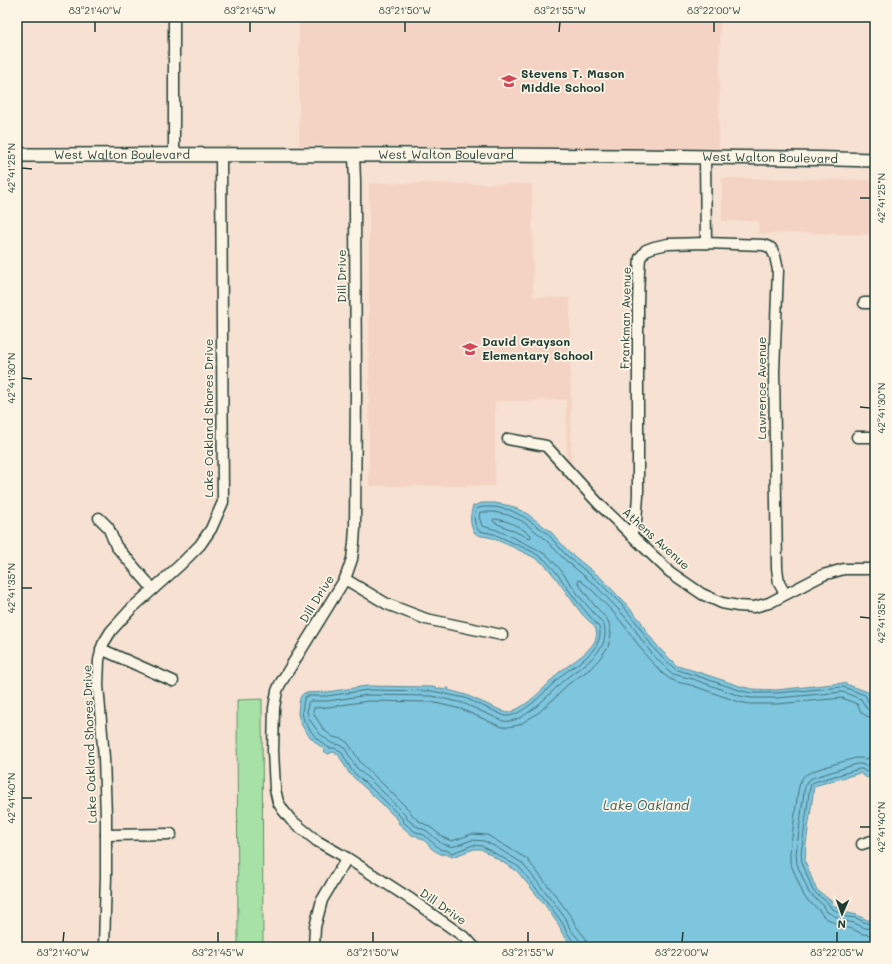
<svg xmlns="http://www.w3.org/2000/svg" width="892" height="964" font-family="Mali,sans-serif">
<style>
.built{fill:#f4d3c4}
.green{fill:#a7e1a6;stroke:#638f6d}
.water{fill:#7ec5de;stroke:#588f9a}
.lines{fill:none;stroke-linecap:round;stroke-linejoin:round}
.shore{stroke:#457378;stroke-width:1}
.minor-casing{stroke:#1f3d34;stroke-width:13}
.major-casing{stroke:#1f3d34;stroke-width:16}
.minor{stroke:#fcf5e5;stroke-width:10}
.major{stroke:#fcf5e5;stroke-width:13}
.ticks{fill:none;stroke:#1f3d34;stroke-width:1.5}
.labels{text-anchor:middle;stroke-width:3.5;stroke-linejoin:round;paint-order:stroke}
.poi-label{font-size:12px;font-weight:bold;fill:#1f3d34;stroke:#fcf5e5;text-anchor:start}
.street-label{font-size:12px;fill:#1f3d34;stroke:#fcf5e5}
.water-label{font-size:13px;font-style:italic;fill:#375f5e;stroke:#fcf5e5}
.neatline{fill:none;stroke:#1f3d34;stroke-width:1.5}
.ticks-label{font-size:10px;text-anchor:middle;fill:#1f3d34}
</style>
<rect width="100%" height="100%" fill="#f7e1d2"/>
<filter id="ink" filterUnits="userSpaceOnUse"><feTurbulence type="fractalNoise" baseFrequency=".025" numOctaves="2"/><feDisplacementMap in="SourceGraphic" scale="8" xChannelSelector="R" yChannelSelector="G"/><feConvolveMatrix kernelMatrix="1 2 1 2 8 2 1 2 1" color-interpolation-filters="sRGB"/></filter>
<g filter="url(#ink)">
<!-- built -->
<g class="built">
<polygon points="299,17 720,17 719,150 299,145"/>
<polygon points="722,178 875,180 875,235 808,233 758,234 759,221 722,221"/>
<polygon points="369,183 532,184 533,297 570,298 571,467 567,464 566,400 495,401 495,486 369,486"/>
</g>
<!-- green -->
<polygon class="green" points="262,699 263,947 238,947 237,700"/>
<!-- water -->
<path class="water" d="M482 503H495L511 506 526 513 550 531 569 552 601 578 625 603 640 620 648 634 659 648 677 666 695 671 743 687 752 689 776 690 843 683 868 692 875 706V771L867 778 860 773 814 786 813 794 806 844 805 861 816 889 831 901 833 905 844 911 848 913 857 915 867 920H875V947H573L562 933 560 927 545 905 517 871 481 849H474L452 857 444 853 443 855C439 853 434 851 431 848 430 846 428 844 427 843 423 839 419 838 415 835L413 836 398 823 399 821 379 801 349 773 338 754 333 752 328 754 324 751 325 750C313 741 300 729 298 713 298 710 299 706 299 703 300 698 300 696 304 693L327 692 367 686 432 687 445 690 446 688H449L448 690 466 695 507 713C523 709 537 695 549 683 552 680 554 677 557 674 567 665 602 647 596 630 594 624 586 619 582 614 570 599 560 582 547 567 538 558 526 554 515 548 507 545 500 541 492 538 487 536 479 537 475 533 469 526 470 514 473 506Z"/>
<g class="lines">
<!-- shore -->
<g class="shore">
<path d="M495 519C510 521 518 526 531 535V537L529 538 494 522 493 520Z"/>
<path d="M875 757 866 759 861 758H856C846 761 809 770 803 777 800 781 799 786 798 791L790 852V862L792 867 804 896 807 900 819 910 823 916 836 924 843 927 852 929 863 934 875 935"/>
<path d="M875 763 871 764 866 766 861 764H857L812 778C806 781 805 786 804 792L796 854 797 864 809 893 824 906 827 912 845 921 854 923 865 928 875 929"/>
<polyline points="875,768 872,769 866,772 862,769 859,769 814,782 811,784 809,793 801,854 802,862 813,891 828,903 831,908 847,917 856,918 866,923 875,924"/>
<path d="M576 947 575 944 566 931 563 924 548 903 519 867 482 846 473 845 452 853 446 850H441L424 835 414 831 403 822 402 818 382 798 352 771 341 751 334 748H329L316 738 304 721 302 712 304 699 306 696H327L368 690 432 691 446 694 465 698 505 716C522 718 547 689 559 678 570 667 583 663 593 650 598 644 602 635 599 627L576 600 556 572 545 560 533 552 494 534 479 531C474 524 473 516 476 509L482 507H495L510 510 524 517 547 533 566 555 598 581 622 605 636 622 645 636 656 651 675 669 694 675 742 691 751 693H776L843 687 865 695 870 705 875 707"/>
<path d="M581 947 580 941 570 929 567 921 552 900 522 863 496 847 484 841 472 840 452 847 447 845 442 844 427 831 416 826 408 820 405 815 385 794 356 767 344 747 340 745 331 743 320 734 309 719 307 712 308 703 310 701H328L368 695 432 696 463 703 503 721C523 725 550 693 563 681 577 668 591 664 602 646 605 640 606 632 604 625L580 597 560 569 548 556 535 548 497 530 482 526 479 517 480 512H494L508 515 522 521 543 537 563 558 595 585 618 609 632 625 641 639 652 654 667 669 673 674 693 679 740 696 751 698H777L843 692 861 699 867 709 871 711 875 712"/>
<polyline points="587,947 586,939 576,926 572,918 556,896 527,859 499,842 487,835 472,834 452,841 444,838 430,827 419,821 413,816 410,811 389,790 361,763 348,743 342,739 333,737 324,730 315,716 313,711 314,708 328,707 368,701 431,702 461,709 502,727 508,727 519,725 538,713 559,694 567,685 590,669 601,657 608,647 611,634 609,623 607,619 594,605 578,583 578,581 580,580 591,589 614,613 627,629 636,642 648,658 663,674 670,679 677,682 691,685 739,702 750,704 777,704 842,698 857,704 861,712 866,716 870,717 875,718"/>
</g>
<defs>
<g id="minor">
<polyline points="174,17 174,155"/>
<polyline points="354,155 355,181 355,207 356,392 355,528 354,543 352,559 345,579 280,684 277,691 274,708 273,751 275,789 278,802 283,810 291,820 317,841 347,858 412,900 467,939 474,947"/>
<polyline points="705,157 706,243"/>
<polyline points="864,303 875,303"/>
<polyline points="857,437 875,437"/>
<polyline points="508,439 546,446 599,504 670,572 702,594 722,603 738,606 754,607 769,603 823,575 844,569 875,569"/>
<polyline points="99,518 108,527 116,546 153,589"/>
<polyline points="631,535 636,521 638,496 638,304 639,271 640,258 646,250 654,247 668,244 706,243 764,245 771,248 775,256 778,270 774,371 777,568 779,583 785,594"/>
<polyline points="345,579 387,604 426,619 502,635"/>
<polyline points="101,649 173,681"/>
<polyline points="106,835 171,834"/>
<polyline points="862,844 875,840"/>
<polyline points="104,947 106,876 106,816 104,758 98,685 99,660 103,644 111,631 131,609 180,565 200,545 211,529 223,502 221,155"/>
<polyline points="314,947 315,927 322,900 347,858"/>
</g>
<g id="major">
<path id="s1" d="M17 155C303 155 589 153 875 160"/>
</g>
</defs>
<!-- minor casing -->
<use href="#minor" class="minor-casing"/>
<!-- major casing -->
<use href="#major" class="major-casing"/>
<!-- minor -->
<use href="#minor" class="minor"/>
<!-- major -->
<use href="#major" class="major"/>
</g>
</g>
<!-- ticks -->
<path class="ticks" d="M95 32V22M250 32V22M405 32V22M559 32 560 22M714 32V22M22 168 32 169M860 198H870M22 378 32 379M860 407 870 408M22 588H32M860 617 870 618M22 798H32M860 827H870M63 942 64 932M218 942V932M373 942V932M528 942V932M682 942 683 932M837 942V932"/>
<!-- icons -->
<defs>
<symbol id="school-bare" viewBox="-9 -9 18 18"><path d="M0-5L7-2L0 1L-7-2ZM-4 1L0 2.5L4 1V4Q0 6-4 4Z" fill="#d1495b" stroke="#fcf5e5" stroke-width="2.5" paint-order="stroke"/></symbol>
</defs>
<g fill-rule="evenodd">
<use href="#school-bare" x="498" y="70" width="22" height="22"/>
<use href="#school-bare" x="459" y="338" width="22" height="22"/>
</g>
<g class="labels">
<!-- poi labels -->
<g class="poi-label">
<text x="521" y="78">Stevens T. Mason<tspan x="521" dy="14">Middle School</tspan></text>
<text x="482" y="346">David Grayson<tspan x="482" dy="14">Elementary School</tspan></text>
</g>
<!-- street labels -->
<g class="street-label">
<text dy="4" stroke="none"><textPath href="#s1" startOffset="105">West Walton Boulevard</textPath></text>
<text dy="4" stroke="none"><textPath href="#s1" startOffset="429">West Walton Boulevard</textPath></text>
<text dy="4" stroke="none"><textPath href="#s1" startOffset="753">West Walton Boulevard</textPath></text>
<text transform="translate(342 276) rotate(-90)" y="4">Dill Drive</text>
<text transform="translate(626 318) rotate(-89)" y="4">Frankman Avenue</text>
<text transform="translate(762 388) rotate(-90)" y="4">Lawrence Avenue</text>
<text transform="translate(209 418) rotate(-90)" y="4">Lake Oakland Shores Drive</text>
<text transform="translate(656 539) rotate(42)" y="4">Athens Avenue</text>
<text transform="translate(317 599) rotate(-58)" y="4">Dill Drive</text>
<text transform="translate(90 744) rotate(-92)" y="4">Lake Oakland Shores Drive</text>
<text transform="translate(443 907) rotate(35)" y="4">Dill Drive</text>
</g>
<!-- water labels -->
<g class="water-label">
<text x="646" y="810">Lake Oakland</text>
</g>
</g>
<!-- margin -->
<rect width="892" height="964" fill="none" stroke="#fcf5e5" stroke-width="44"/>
<!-- north arrow -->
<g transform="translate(842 914) rotate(182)" stroke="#fcf5e5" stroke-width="3" paint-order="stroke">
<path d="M0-3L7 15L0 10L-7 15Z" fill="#1f3d34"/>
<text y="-6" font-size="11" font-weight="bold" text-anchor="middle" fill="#1f3d34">N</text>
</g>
<rect x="22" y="22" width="848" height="920" class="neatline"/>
<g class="ticks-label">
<text x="95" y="14">83°21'40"W</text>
<text x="250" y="14">83°21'45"W</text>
<text x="405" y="14">83°21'50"W</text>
<text x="560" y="14">83°21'55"W</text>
<text x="714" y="14">83°22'00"W</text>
<text transform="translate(11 168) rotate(-90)" y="4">42°41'25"N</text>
<text transform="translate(881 198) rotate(-90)" y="4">42°41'25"N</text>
<text transform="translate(11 378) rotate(-90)" y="4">42°41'30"N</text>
<text transform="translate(881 408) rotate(-90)" y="4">42°41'30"N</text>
<text transform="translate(11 588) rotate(-90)" y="4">42°41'35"N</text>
<text transform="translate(881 618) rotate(-90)" y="4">42°41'35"N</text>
<text transform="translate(11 798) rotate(-90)" y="4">42°41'40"N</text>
<text transform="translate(881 827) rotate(-90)" y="4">42°41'40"N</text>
<text x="63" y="956">83°21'40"W</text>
<text x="218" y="956">83°21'45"W</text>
<text x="373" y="956">83°21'50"W</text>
<text x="528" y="956">83°21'55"W</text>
<text x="682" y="956">83°22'00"W</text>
<text x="837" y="956">83°22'05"W</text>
</g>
</svg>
